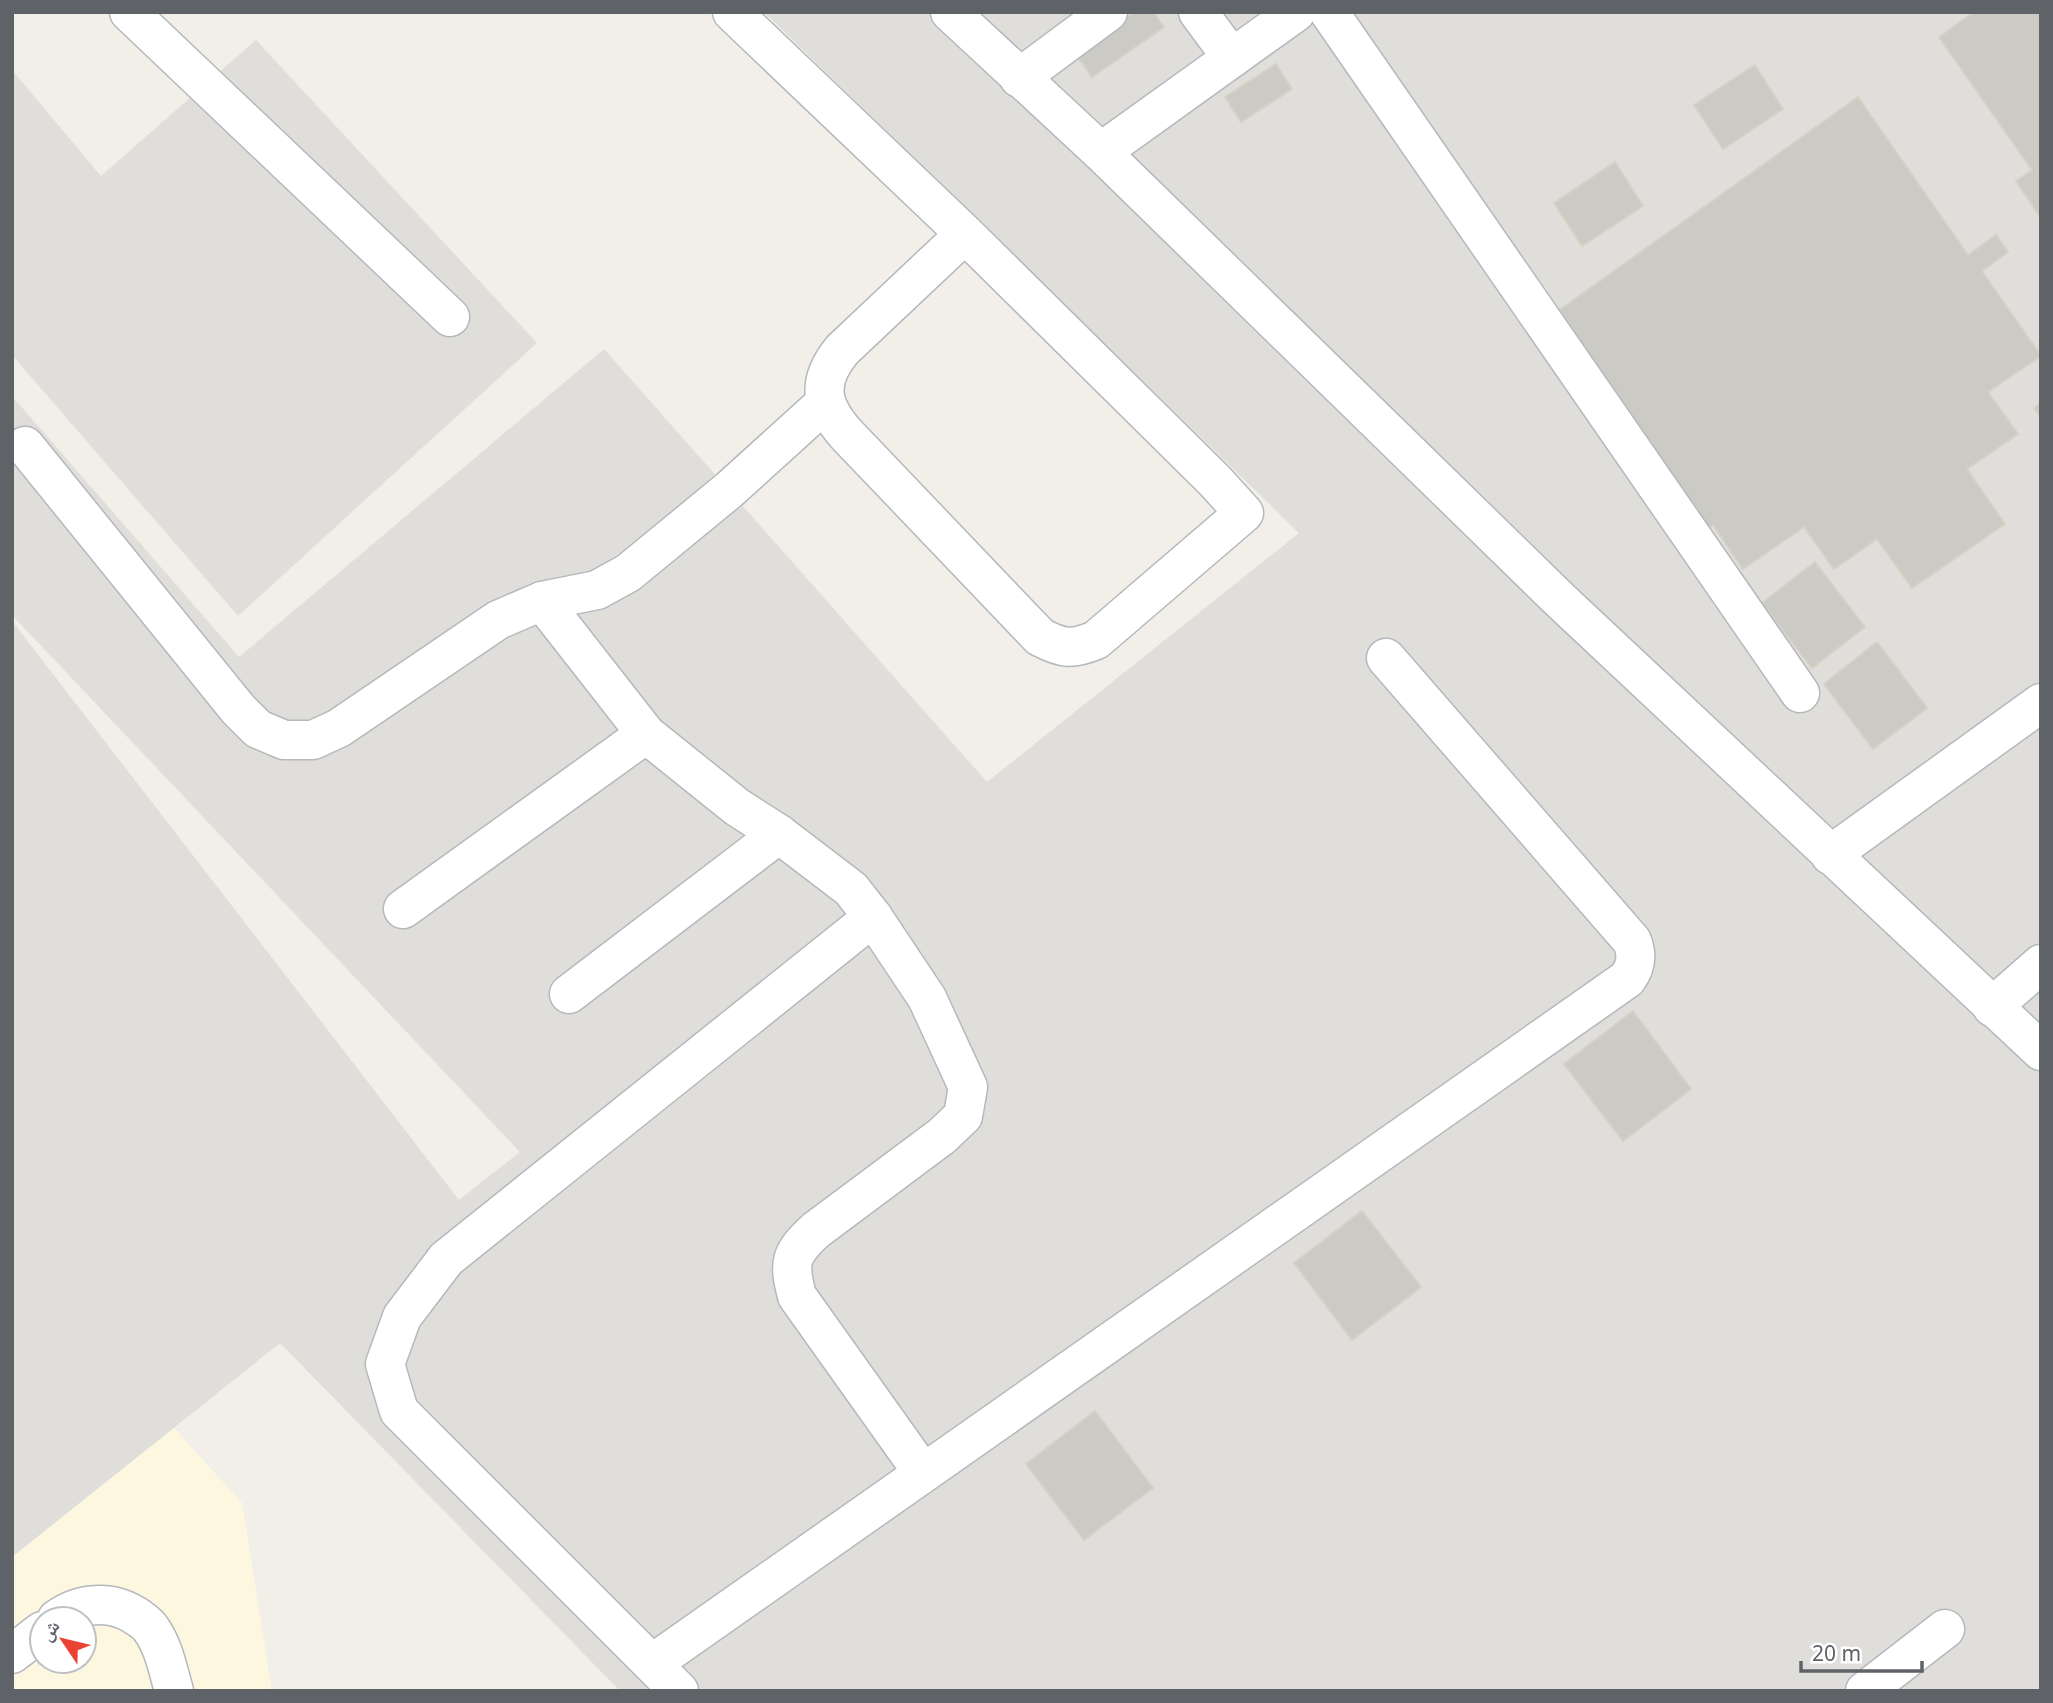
<svg xmlns="http://www.w3.org/2000/svg" width="2053" height="1703" font-family="'Noto Sans','Noto Naskh Arabic',sans-serif">
<style>
.commercial{fill:#fef7e0;fill-rule:evenodd}
.industrial{fill:#e0deda}
.building{fill:#cccac5;stroke:#d6d1c6;stroke-width:2}
.lines{fill:none;stroke-linecap:round;stroke-linejoin:round}
.minor-casing{stroke:#b5b8bc;stroke-width:41}
.minor{stroke:#fff;stroke-width:38}
</style>
<rect width="100%" height="100%" fill="#f1efe8"/>
<!-- commercial -->
<path class="commercial" d="M174 1428 242 1503 272 1691H12V1557ZM42 1619H84V1661H42Z"/>
<!-- industrial -->
<g class="industrial">
<polygon points="764,12 2041,12 2041,1691 620,1691 280,1343 12,1557 12,621 459,1200 520,1152 12,615 12,396 239,657 604,349 987,782 1299,533"/>
<polygon points="256,40 537,343 238,616 12,355 12,70 101,176"/>
</g>
<!-- building -->
<g class="building">
<polygon points="1135,12 1153,12 1164,27 1092,77 1076,54"/>
<polygon points="1974,12 2041,12 2041,218 2016,181 2032,170 1939,37"/>
<polygon points="1276,64 1292,89 1241,122 1225,97"/>
<polygon points="1755,65 1783,109 1723,149 1694,105"/>
<polygon points="1858,97 1968,255 1996,235 2008,252 1982,271 2041,356 1988,392 2018,434 1967,469 2005,524 1912,588 1877,539 1834,569 1804,527 1743,569 1713,525 1700,535 1688,517 1698,511 1694,504 1683,511 1643,451 1651,442 1554,314"/>
<polygon points="1615,162 1643,206 1582,246 1554,203"/>
<polygon points="2041,403 2041,417 2034,408"/>
<polygon points="1815,562 1865,627 1812,668 1762,603"/>
<polygon points="1877,642 1927,708 1873,749 1824,684"/>
<polygon points="1633,1011 1691,1089 1623,1141 1564,1064"/>
<polygon points="1362,1211 1421,1287 1352,1340 1294,1263"/>
<polygon points="1095,1411 1153,1488 1084,1540 1026,1464"/>
</g>
<g class="lines">
<defs>
<g id="minor">
<polyline points="129,12 450,317"/>
<path d="M732 12 965 234 1215 481 1244 513 1096 640C1072 650 1063 649 1040 637L847 435C820 405 816 382 842 350L965 234"/>
<polyline points="950,12 1101,152 1559,599 2041,1051"/>
<polyline points="1198,12 1232,58"/>
<polyline points="1329,12 1800,693"/>
<polyline points="1019,78 1108,12"/>
<polyline points="1101,152 1296,12"/>
<polyline points="25,446 238,709 258,729 284,740 313,740 339,728 498,620 542,601 597,590 628,573 729,490 825,403"/>
<path d="M542 601 646 734 737 807 779 834 851 889 873 917 927 998 968 1087 963 1116 942 1136 816 1230C790 1254 788 1262 797 1296L923 1473"/>
<polyline points="1830,855 2041,703"/>
<polyline points="403,909 646,734"/>
<polyline points="569,994 779,834"/>
<polyline points="1992,1007 2041,964"/>
<path d="M57 1619C82 1601 114 1600 139 1618 143 1621 148 1624 151 1629 164 1647 168 1670 174 1691"/>
<polyline points="12,1654 42,1631"/>
<path d="M653 1663 1627 979C1636 967 1638 956 1632 941L1386 658"/>
<polyline points="679,1691 399,1411 385,1364 402,1317 446,1259 873,917"/>
<polyline points="1865,1691 1945,1629"/>
</g>
</defs>
<!-- minor casing -->
<use href="#minor" class="minor-casing"/>
<!-- minor -->
<use href="#minor" class="minor"/>
</g>
<!-- border -->
<rect width="2053" height="1703" fill="none" stroke="#5f6368" stroke-width="28"/>
<!-- north arrow -->
<g transform="translate(63 1640) rotate(305)"><circle r="33" fill="#ffffff" stroke="#bfc1c3" stroke-width="2"/>
<path d="M0-5L12 26L0 18L-12 26Z" fill="#ea4335"/>
<text y="-10" font-size="19" font-weight="bold" text-anchor="middle" fill="#5f6368">ش</text>
</g>
<!-- scale -->
<path d="M1801 1661v10h121v-10" fill="none" stroke="#5f6368" stroke-width="3.5"/>
<text x="1812" y="1661" font-size="21" fill="#5f6368" stroke="#ffffff" stroke-width="5" paint-order="stroke">20 m</text>
</svg>
